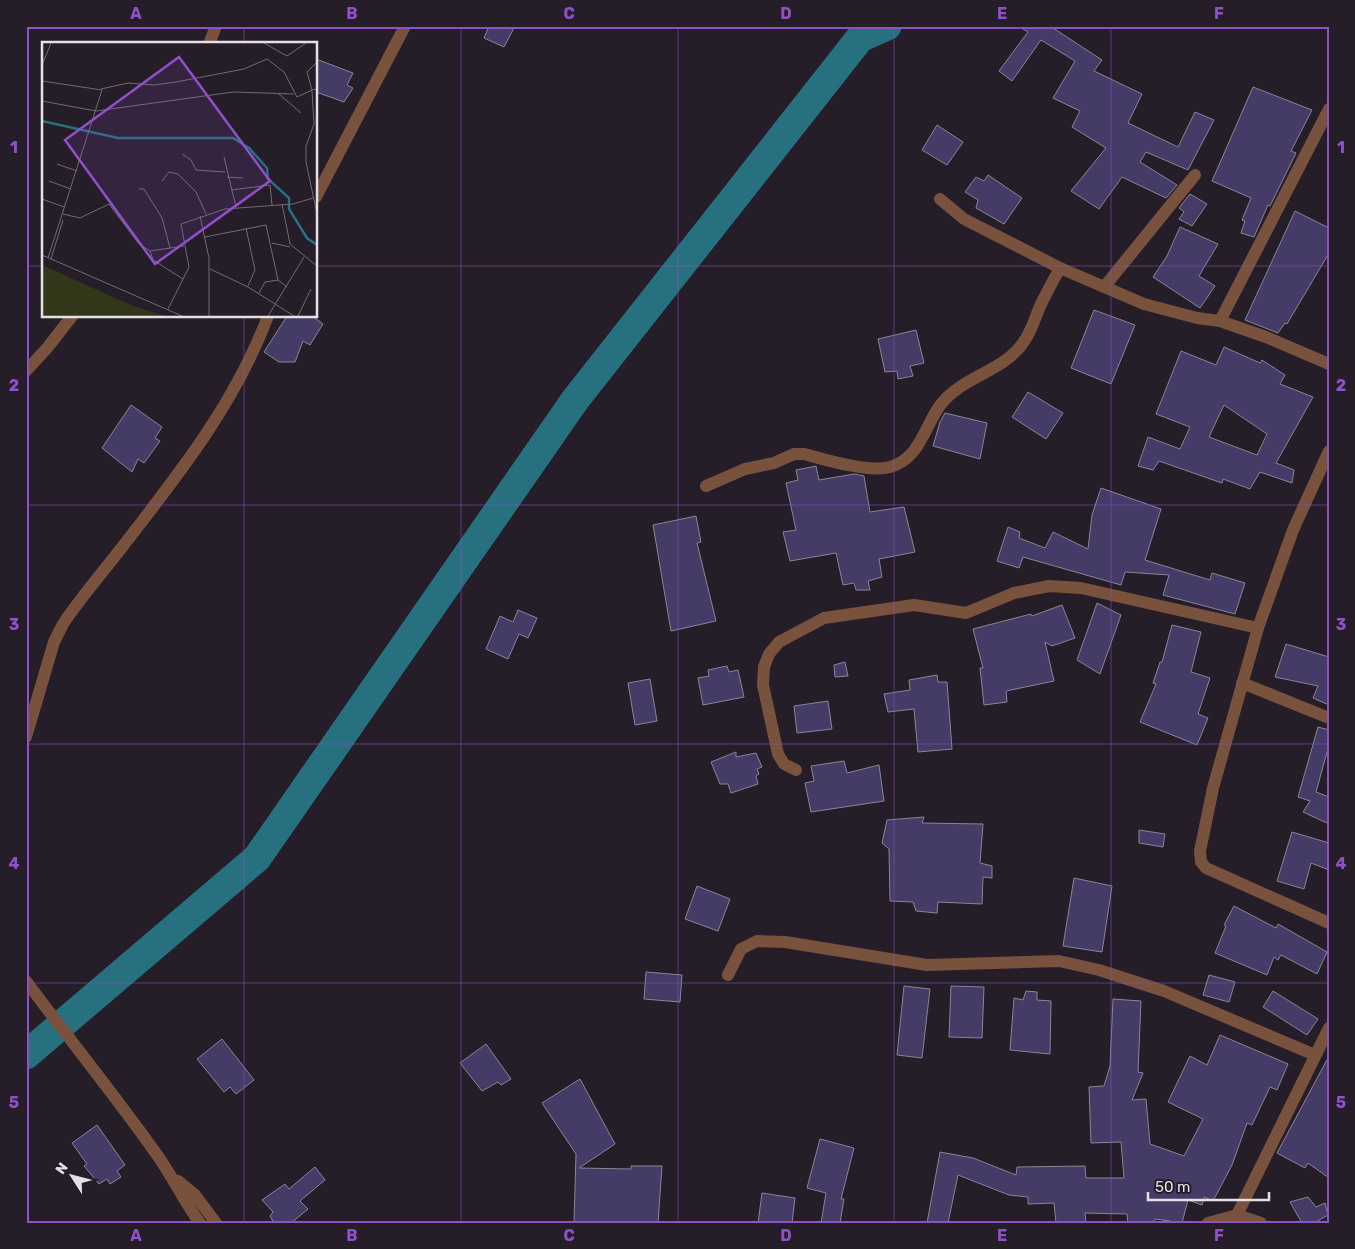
<svg xmlns="http://www.w3.org/2000/svg" width="1355" height="1249" font-family="Rubik,sans-serif">
<style>
.lines{fill:none;stroke-linecap:round;stroke-linejoin:round}
.river{stroke:#27707f;stroke-width:29}
.building{fill:#443b67;stroke:#898696;fill-rule:evenodd}
.minor{stroke:#78523d;stroke-width:12}
.grid{fill:none;stroke:#9050c7;stroke-width:1;stroke-opacity:0.55}
.inset-river{fill:none;stroke:#27707f;stroke-width:2.5}
.inset-road{fill:none;stroke:#726b75;stroke-width:1}
.view{fill:#9050c7;fill-opacity:0.15;stroke:#9050c7;stroke-width:2.5}
.inset-edge{fill:none;stroke:#e5e0e8;stroke-width:2.5}
.neatline{fill:none;stroke:#9050c7;stroke-width:2}
.grid-label{font-size:16px;text-anchor:middle;font-weight:bold;fill:#9050c7}
</style>
<rect width="100%" height="100%" fill="#251d28"/>
<g class="lines">
<!-- river -->
<polyline class="river" points="26,1055 257,858 575,400 860,38 887,26"/>
</g>
<!-- building -->
<g class="building">
<polygon points="489,26 515,26 504,47 484,38"/>
<polygon points="1018,26 1050,26 1102,60 1094,71 1142,94 1128,123 1178,147 1195,112 1214,120 1188,170 1146,152 1140,162 1177,185 1166,198 1122,177 1099,209 1071,191 1106,148 1072,127 1080,111 1053,98 1075,61 1041,40 1012,81 999,71 1028,32"/>
<polygon points="316,59 353,73 347,85 353,88 344,102 316,92"/>
<polygon points="1253,87 1312,110 1291,151 1296,153 1270,206 1268,205 1254,237 1241,233 1245,221 1242,220 1251,198 1212,181"/>
<polygon points="937,125 963,142 947,165 922,150"/>
<polygon points="988,175 1022,198 1004,224 976,208 978,200 965,192 976,177 984,181"/>
<polygon points="1190,194 1207,204 1192,226 1179,219 1184,212 1179,208"/>
<polygon points="1295,211 1329,228 1329,253 1287,324 1285,323 1278,333 1245,320"/>
<polygon points="1180,227 1218,244 1199,276 1215,286 1200,308 1153,277 1167,256"/>
<polygon points="1094,310 1135,325 1111,384 1071,368"/>
<polygon points="287,316 312,316 323,324 310,345 303,341 295,362 279,362 264,352"/>
<polygon points="916,330 924,363 910,366 913,376 898,379 897,371 885,372 878,339"/>
<path d="M1224 347 1260 363 1262 360 1285 375 1280 384 1313 397 1276 463 1294 470 1292 483 1260 472 1250 489 1223 479 1222 483 1159 461 1153 470 1138 466 1148 437 1180 449 1190 427 1156 414 1181 351 1216 365ZM1224 405 1267 434 1257 455 1209 437Z"/>
<polygon points="1028,392 1063,413 1046,439 1012,417"/>
<polygon points="131,405 162,427 155,438 160,441 144,463 138,459 132,472 102,448"/>
<polygon points="945,413 987,423 980,459 933,446 940,422"/>
<polygon points="816,466 819,480 854,474 864,476 870,512 904,507 915,552 879,559 882,577 868,581 870,590 856,590 854,583 843,585 836,553 790,561 783,532 796,530 786,483 798,480 796,470"/>
<polygon points="1101,488 1161,509 1145,560 1210,580 1212,573 1245,583 1235,614 1163,595 1169,575 1125,572 1121,585 1023,557 1019,568 997,561 1008,527 1020,532 1019,538 1045,548 1053,532 1088,549 1092,515"/>
<polygon points="696,516 701,542 697,543 716,621 671,631 653,525"/>
<polygon points="1097,603 1121,615 1100,674 1077,660"/>
<polygon points="1062,605 1075,638 1052,646 1045,642 1054,681 1006,691 1007,702 984,705 980,668 983,668 973,629 1031,614 1032,616"/>
<polygon points="518,610 537,618 528,638 519,634 508,659 486,649 500,616 513,622"/>
<polygon points="1172,625 1201,632 1191,672 1210,678 1198,714 1208,718 1197,745 1140,722 1156,684 1153,683 1160,662 1162,662"/>
<polygon points="1286,644 1329,657 1329,705 1313,698 1318,686 1275,677"/>
<polygon points="845,662 848,676 835,677 834,665"/>
<polygon points="727,666 729,672 738,670 744,697 703,705 698,678 709,676 708,670"/>
<polygon points="937,675 938,682 947,682 952,749 918,752 914,709 888,712 884,694 910,690 909,680"/>
<polygon points="650,679 657,721 635,725 628,683"/>
<polygon points="828,701 832,729 797,733 794,706"/>
<polygon points="1318,727 1329,730 1329,745 1316,792 1329,797 1329,824 1303,812 1310,801 1298,797"/>
<polygon points="736,752 736,757 756,753 762,767 757,769 759,774 756,776 758,784 731,793 728,784 720,784 711,762"/>
<polygon points="844,761 847,773 879,765 884,801 811,812 805,783 814,781 811,766"/>
<polygon points="924,817 922,823 983,824 980,863 992,866 992,878 983,877 982,904 938,902 937,913 916,911 913,902 890,901 889,849 882,843 887,820"/>
<polygon points="1139,830 1165,834 1163,847 1139,843"/>
<polygon points="1292,832 1329,843 1329,870 1311,863 1304,889 1277,881"/>
<polygon points="1074,878 1112,886 1102,952 1063,946"/>
<polygon points="697,886 730,899 718,931 685,919"/>
<polygon points="1234,906 1276,928 1278,924 1327,952 1317,974 1281,955 1278,960 1274,957 1267,975 1215,953 1226,926 1224,925"/>
<polygon points="646,972 682,975 680,1002 644,999"/>
<polygon points="1209,975 1235,982 1229,1002 1203,995"/>
<polygon points="904,986 930,989 922,1058 897,1055"/>
<polygon points="951,986 984,987 982,1038 949,1037"/>
<polygon points="1026,991 1037,992 1037,1000 1051,1001 1050,1054 1010,1050 1014,998 1023,1000"/>
<polygon points="1273,991 1318,1019 1307,1035 1263,1007"/>
<polygon points="1113,999 1141,1001 1138,1072 1143,1073 1132,1100 1146,1099 1150,1144 1184,1156 1203,1119 1168,1102 1190,1056 1207,1065 1220,1035 1288,1064 1277,1090 1270,1087 1252,1125 1247,1123 1232,1165 1213,1201 1204,1197 1202,1205 1188,1200 1182,1223 1156,1219 1151,1223 1128,1223 1127,1214 1085,1213 1086,1223 1056,1223 1054,1203 1028,1204 1028,1197 1009,1195 958,1175 948,1223 927,1223 940,1152 973,1158 1016,1175 1017,1167 1085,1166 1086,1178 1124,1178 1121,1142 1091,1143 1089,1087 1104,1086 1110,1066"/>
<polygon points="222,1039 254,1080 236,1094 230,1087 224,1092 197,1059"/>
<polygon points="486,1044 511,1079 501,1085 498,1082 482,1091 460,1063"/>
<polygon points="1329,1056 1329,1178 1308,1163 1305,1168 1277,1153"/>
<polygon points="580,1079 615,1144 579,1168 631,1169 631,1166 662,1166 658,1223 574,1223 576,1154 542,1103"/>
<polygon points="97,1125 125,1165 117,1171 121,1177 110,1184 107,1179 99,1184 84,1166 87,1164 72,1143"/>
<polygon points="820,1139 854,1148 841,1199 844,1199 840,1223 821,1223 826,1193 807,1188"/>
<polygon points="315,1167 325,1180 300,1201 308,1209 291,1223 274,1223 270,1216 273,1212 262,1200 285,1184 289,1189"/>
<polygon points="762,1193 795,1198 792,1223 758,1223"/>
<polygon points="1308,1197 1316,1207 1325,1203 1328,1215 1314,1223 1302,1223 1290,1202"/>
</g>
<g class="lines">
<!-- minor -->
<g class="minor">
<polyline points="209,44 216,26"/>
<polyline points="316,197 405,26"/>
<polyline points="940,199 964,219 1060,268 1144,304 1197,318 1220,321 1266,337 1329,364"/>
<polyline points="1105,286 1195,175"/>
<polyline points="1220,321 1329,109"/>
<polyline points="26,371 48,347 72,316"/>
<polyline points="1329,451 1293,530 1258,628 1213,788 1200,851 1201,862 1206,868 1329,923"/>
<path d="M706 486 745 469 774 463 794 454H804C826 460 870 473 890 467 920 459 925 425 941 404 964 375 1005 372 1025 340 1033 328 1036 314 1042 302 1048 290 1054 279 1060 268"/>
<polyline points="1242,683 1329,718"/>
<path d="M26 737 54 642 63 624C81 597 103 572 123 546 179 474 236 402 268 316"/>
<polyline points="796,770 784,764 778,754 763,685 764,667 769,654 779,642 824,618 914,605 966,613 1014,593 1049,586 1081,588 1258,628"/>
<polyline points="728,975 741,949 757,941 785,942 927,965 1059,961 1099,970 1164,991 1315,1055"/>
<path d="M26 981C69 1039 114 1094 155 1152 172 1175 183 1200 200 1223"/>
<polyline points="178,1181 195,1195 216,1223"/>
<polyline points="1237,1215 1329,1028"/>
<polyline points="1208,1223 1237,1215 1261,1223"/>
</g>
</g>
<!-- grid -->
<path class="grid" d="M244 26V44M461 26V1223M678 26V1223M894 26V1223M1111 26V1223M26 266H44M316 266H1329M244 316V1223M26 505H1329M26 744H1329M26 983H1329"/>
<!-- overview -->
<g transform="translate(42 42)">
<rect width="275" height="275" fill="#251d28"/>
<path d="M0 223 91 264 123 274H0Z" fill="#333719"/>
<path class="inset-river" d="M0 79 76 96H191L207 106 225 126 226 137 247 156V167L265 196 275 203"/>
<path class="inset-road" d="M222 1 245 14 264 1M275 20 265 30 270 48 275 47M0 23 9 1M0 39 60 48 6 216M59 47 86 41 112 43 134 40 202 27 225 17 242 30 255 55 270 48M270 49 272 82 264 104V120L275 172M237 52 259 71M0 59 54 69 191 50 252 52M140 112 149 118 154 128 183 130M182 115 194 165M15 122 35 129M185 135 201 136M7 139 29 147M120 139 127 130 136 132 154 150 164 172M97 147H102L120 176 128 206M189 148 228 143 230 163M0 157 22 165M240 162 248 202 275 224M21 172 38 176 67 162 97 202 108 209 111 218 141 237M158 174 167 216V274M204 186 213 228 206 244M163 195 224 183 236 238 245 245M230 201 248 205M108 209 142 204M0 213 140 274M9 217 21 178M168 227 206 245 252 274M217 251 223 240 236 238M126 267 147 225 139 182 183 167 251 162 271 156M226 274 262 215M256 274 269 247"/>
<path class="view" d="M137 15 228 139 113 222 23 98Z"/>
<rect width="275" height="275" class="inset-edge"/>
</g>
<!-- border -->
<rect width="1355" height="1249" fill="none" stroke="#251d28" stroke-width="55"/>
<!-- north arrow -->
<g transform="translate(72 1176) rotate(306)" stroke="#251d28" stroke-width="4" paint-order="stroke">
<path d="M0-4L9 19L0 12L-9 19Z" fill="#e5e0e8"/>
<text y="-8" font-size="14" font-weight="bold" text-anchor="middle" fill="#e5e0e8">N</text>
</g>
<!-- scale -->
<path d="M1148 1192v8h121v-8" fill="none" stroke="#e5e0e8" stroke-width="2.5"/>
<text x="1155" y="1192" font-size="15" fill="#e5e0e8" stroke="#251d28" stroke-width="4" paint-order="stroke">50 m</text>
<rect x="28" y="28" width="1300" height="1194" class="neatline"/>
<g class="grid-label">
<text x="136" y="19">A</text>
<text x="352" y="19">B</text>
<text x="569" y="19">C</text>
<text x="786" y="19">D</text>
<text x="1002" y="19">E</text>
<text x="1219" y="19">F</text>
<text x="14" y="153">1</text>
<text x="1341" y="153">1</text>
<text x="14" y="391">2</text>
<text x="1341" y="391">2</text>
<text x="14" y="630">3</text>
<text x="1341" y="630">3</text>
<text x="14" y="869">4</text>
<text x="1341" y="869">4</text>
<text x="14" y="1108">5</text>
<text x="1341" y="1108">5</text>
<text x="136" y="1241">A</text>
<text x="352" y="1241">B</text>
<text x="569" y="1241">C</text>
<text x="786" y="1241">D</text>
<text x="1002" y="1241">E</text>
<text x="1219" y="1241">F</text>
</g>
</svg>
